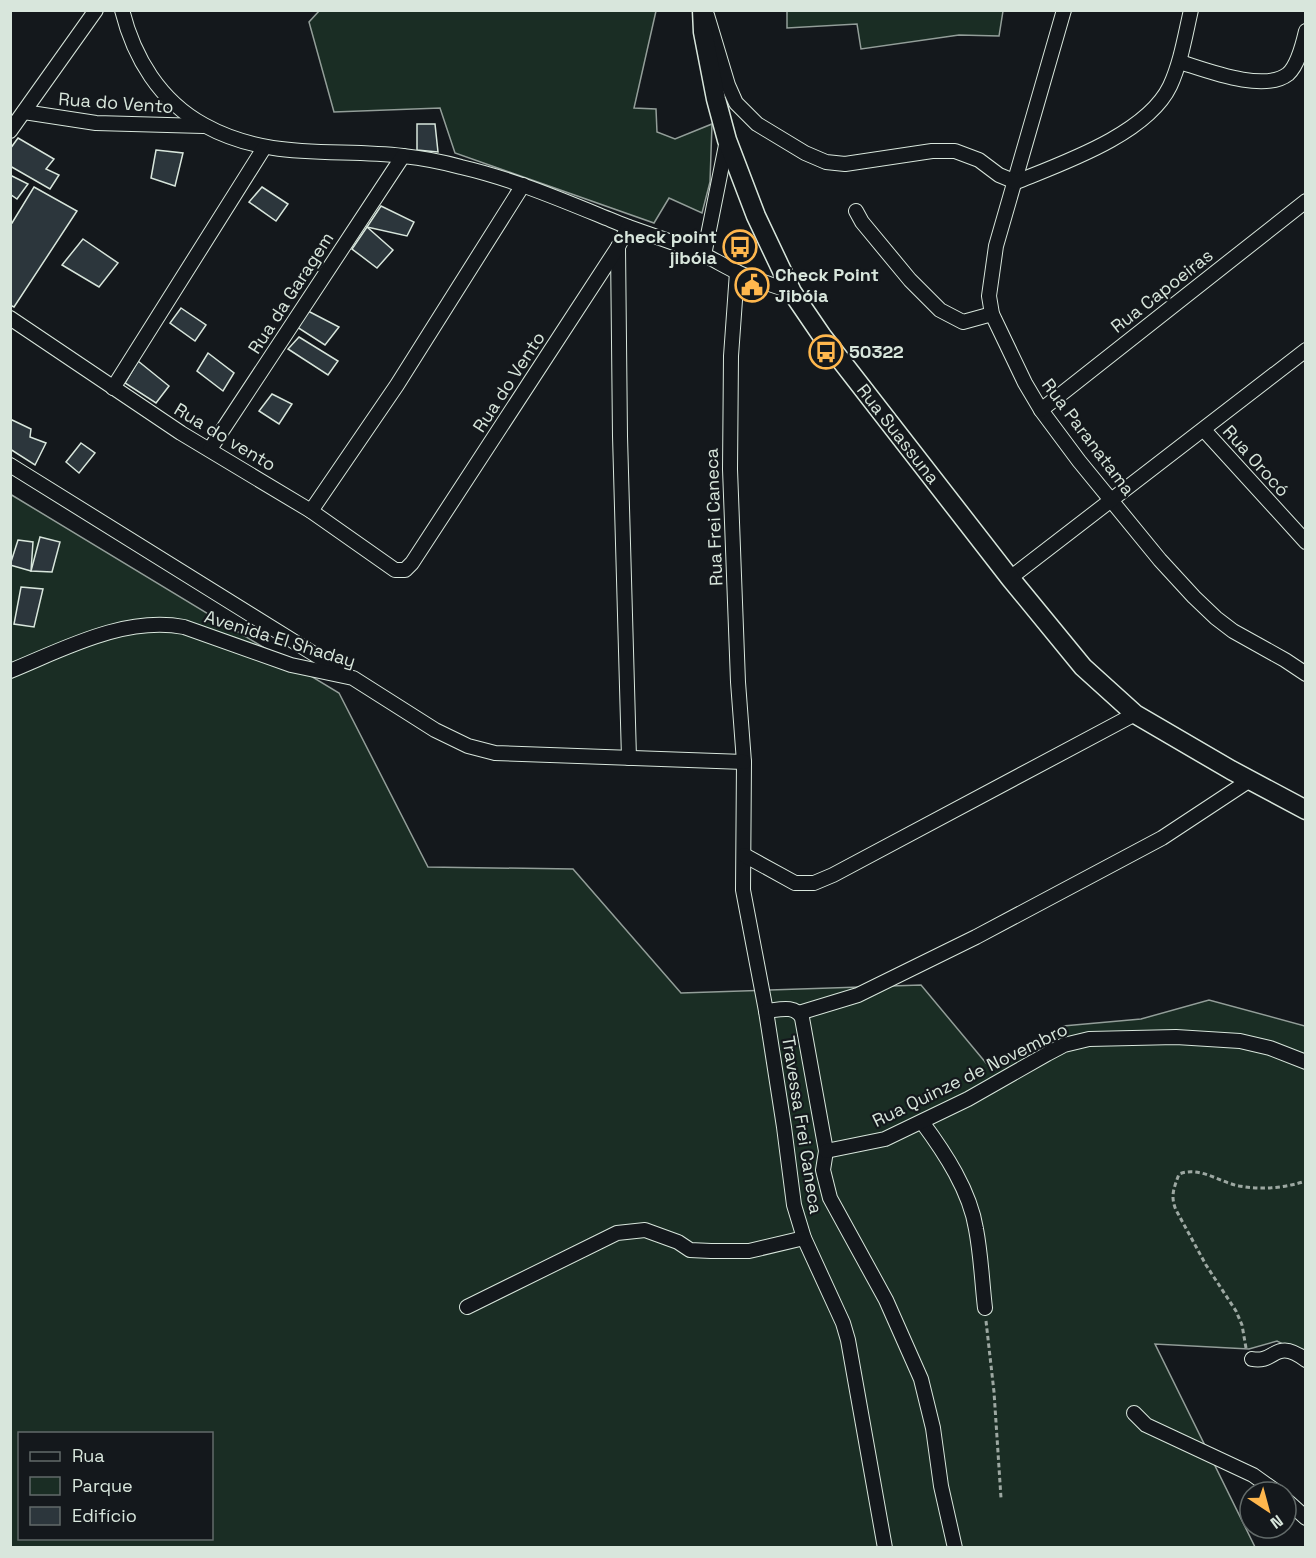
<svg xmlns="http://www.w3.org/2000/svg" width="1316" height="1558" font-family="'Space Grotesk',sans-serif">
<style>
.green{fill:#1a2d24;stroke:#939e99;stroke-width:1.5;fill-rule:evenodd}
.building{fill:#2c363c;stroke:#d8e6dc;stroke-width:1.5}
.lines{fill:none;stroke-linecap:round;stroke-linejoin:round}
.minor-casing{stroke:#d8e6dc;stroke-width:16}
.tertiary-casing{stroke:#d8e6dc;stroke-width:21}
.path{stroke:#9da8a2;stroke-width:3;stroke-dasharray:4.5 3;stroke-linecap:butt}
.minor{stroke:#14181c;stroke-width:14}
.tertiary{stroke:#14181c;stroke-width:18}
.labels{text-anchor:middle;stroke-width:4.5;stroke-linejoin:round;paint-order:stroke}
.street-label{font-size:18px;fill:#d8e6dc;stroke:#14181c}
.poi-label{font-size:18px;font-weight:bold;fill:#d8e6dc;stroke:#14181c;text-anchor:start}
</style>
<rect width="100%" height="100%" fill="#14181c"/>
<!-- green -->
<g class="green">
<polygon points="320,10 656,11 634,108 656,109 657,132 675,139 712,124 710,182 702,213 669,198 654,223 455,153 440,108 334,112 309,22"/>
<polygon points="787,11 787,10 1003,11 999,36 959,35 861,49 857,24 787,28"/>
<path d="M10 494 339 693 428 867 573 869 681 993 921 985 991 1069 1063 1026 1141 1019 1209 1000 1305 1026V1355L1277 1341 1249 1349 1155 1344 1255 1547H11ZM20 1434H212V1538H20Z"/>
</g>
<!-- building -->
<g class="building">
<polygon points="417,124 435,124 438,152 417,150"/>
<polygon points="18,138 54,159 46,169 59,175 50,189 10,166 10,149"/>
<polygon points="156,150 183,153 175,186 151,178"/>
<polygon points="10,175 28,184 17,199 10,194"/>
<polygon points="34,187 77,211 14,307 10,305 10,222 12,223"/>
<polygon points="262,187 288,204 276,221 249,202"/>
<polygon points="381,206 414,222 407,236 367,227"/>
<polygon points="367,227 393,250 377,268 352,249"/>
<polygon points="83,239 118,263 99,287 62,265"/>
<polygon points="181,308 206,325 195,341 170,323"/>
<polygon points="308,311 339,327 325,345 297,327"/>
<polygon points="299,337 338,361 328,375 288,349"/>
<polygon points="208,353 234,373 223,391 197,371"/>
<polygon points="138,361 169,386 156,403 125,383"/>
<polygon points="272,394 292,404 279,424 259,411"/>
<polygon points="10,419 31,429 30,437 46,443 35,465 10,449"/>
<polygon points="81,443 95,453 79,473 66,462"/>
<polygon points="40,537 60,542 52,572 31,571"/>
<polygon points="18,540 33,542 31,571 10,565"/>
<polygon points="21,587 43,589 34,627 14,624"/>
</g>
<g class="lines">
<defs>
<g id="minor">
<path d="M122 10C134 58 160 101 204 125 269 161 334 148 403 156 422 158 443 162 461 167 513 179 562 200 611 220 641 233 674 241 704 255 715 260 726 267 737 272 755 280 774 285 792 292"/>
<polyline points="1064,10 996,246 989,296 992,314 1025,383 1041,410 1079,461 1160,560 1194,597 1216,618 1233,631 1285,660 1306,674"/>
<path d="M707 15 728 85 736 103 757 124 805 153 826 162 845 164 932 151H955L979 160 999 175 1016 182C1063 163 1147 134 1170 86 1181 62 1185 36 1191 10"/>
<path d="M1180 62C1206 70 1264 93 1288 74 1298 65 1303 44 1306 31"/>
<polyline points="24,112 96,123 203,126"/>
<polyline points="10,131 96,10"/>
<polyline points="856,211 862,222 910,280 940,310 963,322 992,314"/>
<polyline points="618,247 620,436 629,758"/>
<polyline points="704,255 727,140"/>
<polyline points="737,272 731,356 730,469 738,682 744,762 743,890 766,1011 784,1127 794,1205 804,1238 843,1323 848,1340 885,1548"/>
<polyline points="10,318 181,433 311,511 395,570 405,570 412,563 618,247 628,227"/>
<polyline points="113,388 264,148"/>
<polyline points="1041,410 1306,201"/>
<polyline points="1204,430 1306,542"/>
<polyline points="210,449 403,156"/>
<polyline points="10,465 343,672"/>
<polyline points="311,511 397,385 523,185"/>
<polyline points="1010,578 1306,350"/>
<path d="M10 671C64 649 124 616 184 627L291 665 353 678 435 730 468 746 495 753 744 762"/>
<polyline points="744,855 795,883 814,883 833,875 1135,714"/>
<path d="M766 1011C778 1010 795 1004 802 1018L826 1151 823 1170 830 1198 886 1300 921 1379 933 1428 941 1486 955 1548"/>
<polyline points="799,1013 858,995 976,937 1162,838 1250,780"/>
<path d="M922 1122C945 1153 970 1191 976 1229 981 1255 982 1282 985 1308"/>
<polyline points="826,1151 885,1139 968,1099 1047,1054 1064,1045 1089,1039 1176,1037 1240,1041 1270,1048 1306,1062"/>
<polyline points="467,1307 617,1233 645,1230 678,1242 690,1250 711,1251 749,1251 804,1238"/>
<path d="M1252 1359C1276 1364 1274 1337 1306 1360"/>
<polyline points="1134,1413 1146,1425 1253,1475 1277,1492"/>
<polyline points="1286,1500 1306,1518"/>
</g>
<polyline id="tertiary" points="702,10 703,32 716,99 727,140 756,216 792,292 822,336 1010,578 1083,667 1135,714 1231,770 1306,810"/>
</defs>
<!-- minor casing -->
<use href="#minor" class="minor-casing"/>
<!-- tertiary casing -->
<use href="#tertiary" class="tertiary-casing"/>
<!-- path -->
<g class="path">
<polyline points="986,1321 994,1392 1001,1498"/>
<path d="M1246 1348 1242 1325 1236 1311 1206 1265 1176 1210C1170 1196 1174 1188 1179 1174 1200 1166 1219 1182 1239 1186 1262 1190 1284 1188 1306 1181"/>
</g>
<!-- minor -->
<use href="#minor" class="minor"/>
<!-- tertiary -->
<use href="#tertiary" class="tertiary"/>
</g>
<!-- icons -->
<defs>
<symbol id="bus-ring" viewBox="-11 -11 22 22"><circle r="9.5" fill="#14181c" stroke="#ffb74d" stroke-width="1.5"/><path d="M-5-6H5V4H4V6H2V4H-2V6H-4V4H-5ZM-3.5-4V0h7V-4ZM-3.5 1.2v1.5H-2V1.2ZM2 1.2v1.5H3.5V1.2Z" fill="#ffb74d"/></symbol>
<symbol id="civic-ring" viewBox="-11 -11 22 22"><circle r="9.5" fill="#14181c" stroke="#ffb74d" stroke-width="1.5"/><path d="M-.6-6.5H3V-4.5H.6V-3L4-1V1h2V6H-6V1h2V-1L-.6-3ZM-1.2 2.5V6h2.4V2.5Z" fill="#ffb74d"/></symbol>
</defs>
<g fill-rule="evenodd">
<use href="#bus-ring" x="721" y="228" width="38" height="38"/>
<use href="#civic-ring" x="733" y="266" width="38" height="38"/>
<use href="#bus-ring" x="807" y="333" width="38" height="38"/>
</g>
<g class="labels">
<!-- street labels -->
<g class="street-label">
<text transform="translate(116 103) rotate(4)" y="6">Rua do Vento</text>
<text transform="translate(1162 291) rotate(-38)" y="6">Rua Capoeiras</text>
<text transform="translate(291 293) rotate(-57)" y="6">Rua da Garagem</text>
<text transform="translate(509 382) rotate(-57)" y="6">Rua do Vento</text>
<text transform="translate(898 434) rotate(52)" y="6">Rua Suassuna</text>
<text transform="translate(225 437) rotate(31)" y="6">Rua do vento</text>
<text transform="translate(1088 437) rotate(53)" y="6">Rua Paranatama</text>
<text transform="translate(1256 461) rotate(48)" y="6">Rua Orocó</text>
<text transform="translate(714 517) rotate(-92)" y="6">Rua Frei Caneca</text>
<text transform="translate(280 639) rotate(17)" y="6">Avenida El Shaday</text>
<text transform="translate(970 1075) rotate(-26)" y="6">Rua Quinze de Novembro</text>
<text transform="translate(802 1125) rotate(81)" y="6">Travessa Frei Caneca</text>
</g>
<!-- poi labels -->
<g class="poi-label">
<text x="717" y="243" text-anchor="end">check point<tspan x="717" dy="21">jibóia</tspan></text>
<text x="775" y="281">Check Point<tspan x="775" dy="21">Jibóia</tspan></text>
<text x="849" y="358">50322</text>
</g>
</g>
<!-- border -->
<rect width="1316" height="1558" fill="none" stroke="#d8e6dc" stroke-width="24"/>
<!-- legend -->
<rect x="18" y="1432" width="195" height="108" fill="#14181c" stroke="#626a69" stroke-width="1.5"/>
<rect x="30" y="1452" width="30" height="9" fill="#14181c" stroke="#626a69" stroke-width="1.5"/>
<text x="72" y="1462" font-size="18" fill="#d8e6dc">Rua</text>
<rect x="30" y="1477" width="30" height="18" fill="#1a2d24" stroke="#626a69" stroke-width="1.5"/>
<text x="72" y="1492" font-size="18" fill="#d8e6dc">Parque</text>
<rect x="30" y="1507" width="30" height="18" fill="#2c363c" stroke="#626a69" stroke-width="1.5"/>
<text x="72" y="1522" font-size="18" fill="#d8e6dc">Edifício</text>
<!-- north arrow -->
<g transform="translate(1268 1510) rotate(144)"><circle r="28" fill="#14181c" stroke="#626a69" stroke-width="1.5"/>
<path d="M0-4.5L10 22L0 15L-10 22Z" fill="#ffb74d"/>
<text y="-9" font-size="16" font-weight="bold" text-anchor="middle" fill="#d8e6dc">N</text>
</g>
</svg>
